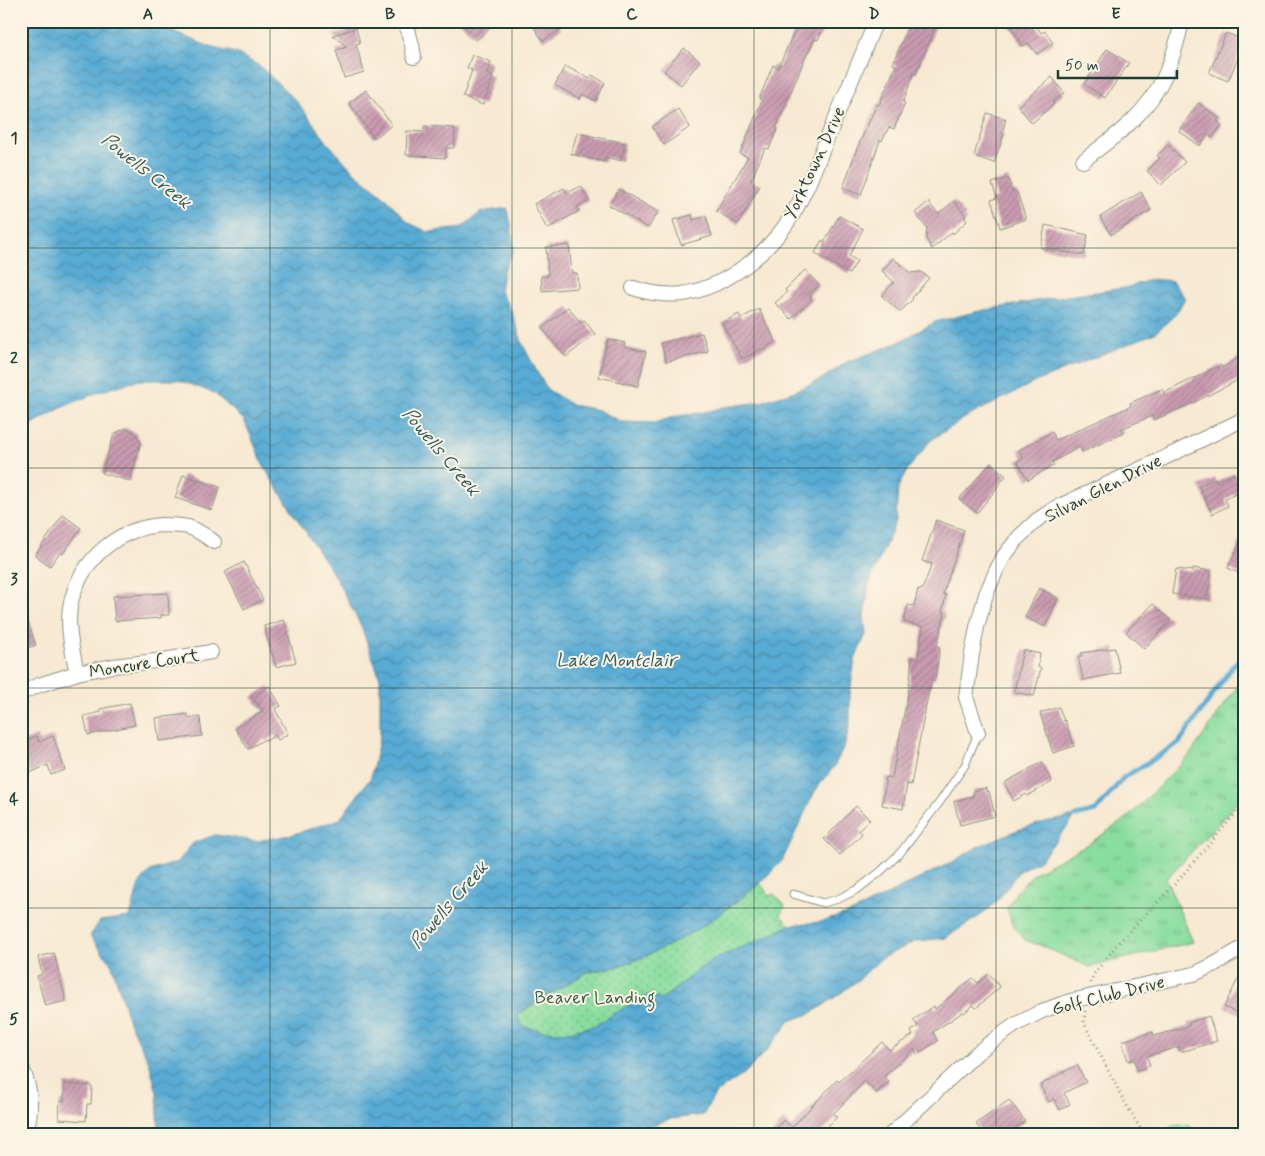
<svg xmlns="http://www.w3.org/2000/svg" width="1265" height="1156" font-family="Mynerve,sans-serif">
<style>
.grass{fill:url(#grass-tufts);stroke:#548d6a}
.park{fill:url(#park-dots);stroke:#548d6a}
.water{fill:url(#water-waves);stroke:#3c7484}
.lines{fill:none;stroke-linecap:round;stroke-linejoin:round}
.stream{stroke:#58abd4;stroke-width:5}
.building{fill:url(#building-hatch)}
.lane-casing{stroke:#8b9383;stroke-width:9}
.street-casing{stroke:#8b9383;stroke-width:16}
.path{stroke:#8b9383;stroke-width:3;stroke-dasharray:1 4;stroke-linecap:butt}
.lane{stroke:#fff;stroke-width:7}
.street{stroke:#fff;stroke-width:14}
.grid{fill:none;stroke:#1f3d34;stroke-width:1;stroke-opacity:0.55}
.labels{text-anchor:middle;stroke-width:4;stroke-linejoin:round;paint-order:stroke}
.street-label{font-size:18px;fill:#1f3d34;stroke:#fcf5e5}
.park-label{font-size:18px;fill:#345d49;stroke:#fcf5e5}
.water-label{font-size:19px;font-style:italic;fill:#305e64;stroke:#fcf5e5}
.neatline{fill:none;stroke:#1f3d34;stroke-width:2}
.grid-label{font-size:16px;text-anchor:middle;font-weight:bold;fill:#1f3d34}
</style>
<defs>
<pattern id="grass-tufts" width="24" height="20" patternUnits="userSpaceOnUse" patternTransform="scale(1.25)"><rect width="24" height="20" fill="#88dd9f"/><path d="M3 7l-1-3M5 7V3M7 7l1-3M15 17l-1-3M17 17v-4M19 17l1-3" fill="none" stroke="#6fb482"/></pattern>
<pattern id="park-dots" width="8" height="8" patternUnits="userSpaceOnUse" patternTransform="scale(1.25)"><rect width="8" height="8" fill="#88dd9f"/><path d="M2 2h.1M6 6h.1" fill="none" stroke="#6fb482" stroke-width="1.8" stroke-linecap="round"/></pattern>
<pattern id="water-waves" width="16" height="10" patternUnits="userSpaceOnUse" patternTransform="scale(1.25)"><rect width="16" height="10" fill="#58abd4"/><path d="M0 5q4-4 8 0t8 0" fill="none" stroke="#488cad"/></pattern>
<pattern id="building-hatch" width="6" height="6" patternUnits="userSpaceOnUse" patternTransform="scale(1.25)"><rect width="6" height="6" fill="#ca9bb1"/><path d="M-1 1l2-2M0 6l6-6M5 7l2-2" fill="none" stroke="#a38091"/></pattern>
</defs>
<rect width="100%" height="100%" fill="#fcf5e5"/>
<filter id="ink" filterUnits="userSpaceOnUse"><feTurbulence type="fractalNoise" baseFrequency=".02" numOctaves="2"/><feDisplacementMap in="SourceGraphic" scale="10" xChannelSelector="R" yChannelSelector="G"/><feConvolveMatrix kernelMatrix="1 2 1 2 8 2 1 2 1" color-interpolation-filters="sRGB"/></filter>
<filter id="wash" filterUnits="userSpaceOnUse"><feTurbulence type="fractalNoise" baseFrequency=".0096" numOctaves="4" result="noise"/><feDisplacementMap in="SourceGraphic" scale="20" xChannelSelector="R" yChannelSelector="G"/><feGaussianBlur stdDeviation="1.12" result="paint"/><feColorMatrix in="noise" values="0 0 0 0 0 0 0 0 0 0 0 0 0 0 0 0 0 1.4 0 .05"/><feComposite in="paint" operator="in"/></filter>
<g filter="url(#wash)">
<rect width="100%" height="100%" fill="#f7e9d2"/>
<!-- grass -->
<g class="grass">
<polygon points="1244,681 1244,787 1232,809 1166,879 1193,942 1089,967 1042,946 1025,940 1012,924 1007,908 1016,892 1034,873 1084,847 1127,818 1189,756 1237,687"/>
<polygon points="1189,1124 1196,1135 1160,1135 1172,1126"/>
</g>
<!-- park -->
<polygon class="park" points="760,883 770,896 774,894 785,906 780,915 790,925 693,974 661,1000 627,1006 596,1025 569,1032 543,1031 522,1026 517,1015 587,972 612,968 642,958 673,943 694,931 734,904"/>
<!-- water -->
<polygon class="water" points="21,21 145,21 213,48 236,53 261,67 299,104 327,142 354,172 385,197 409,223 428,232 461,228 481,212 507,208 511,223 514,249 503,272 500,291 512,312 523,345 536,370 547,389 572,405 598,410 622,422 654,423 677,416 701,413 724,407 760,402 792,392 820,380 847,362 897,343 935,322 975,312 1052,298 1125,288 1153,279 1172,281 1185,298 1176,314 1155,333 1035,382 965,418 930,441 908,469 898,487 896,521 869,583 864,617 866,634 855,659 850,693 850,722 845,744 835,765 815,791 782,861 760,883 708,923 673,943 642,958 612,968 587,972 529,1007 517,1015 522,1026 543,1031 569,1032 596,1025 627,1006 651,994 661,1000 711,960 759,940 790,925 821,922 853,912 954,861 977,847 1017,830 1049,821 1076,816 1040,860 1019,871 1001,896 986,912 945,938 916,941 882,958 858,980 830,1001 812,1013 790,1021 768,1049 744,1074 716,1093 703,1115 670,1119 624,1135 159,1135 157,1093 149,1062 129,1022 112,965 90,936 100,921 130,917 139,884 150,871 178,862 193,843 215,835 256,841 291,835 340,819 371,777 380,735 380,678 361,626 337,580 265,469 244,420 214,393 178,380 139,380 101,391 63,407 31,425 21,434"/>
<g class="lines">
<!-- stream -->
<polyline class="stream" points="1076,816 1096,811 1123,778 1179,743 1232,667 1244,656"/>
</g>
<g id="blocks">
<!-- building -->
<g class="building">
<polygon points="458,21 489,21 475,36"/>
<polygon points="530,21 557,21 561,29 543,41"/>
<polygon points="799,21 815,21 824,26 818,40 815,39 805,58 776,128 778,128 769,149 765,148 751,181 760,186 738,224 716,211 748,157 740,154 762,100 759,99 773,65 778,68"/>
<polygon points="910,21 938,21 916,74 914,73 903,102 905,103 894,129 889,127 882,141 880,140 861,195 843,188 856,151 877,104 879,105 896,65 893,64"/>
<polygon points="1007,21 1033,21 1041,33 1045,31 1053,43 1037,54 1028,43 1023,46"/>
<polygon points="356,28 360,43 356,44 364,72 344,78 336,50 347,47 333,35"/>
<polygon points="1226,33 1244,40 1244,44 1228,81 1209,73"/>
<polygon points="684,48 700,61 681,85 664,71"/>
<polygon points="1107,49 1129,63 1105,98 1084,84"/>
<polygon points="472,55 491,62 487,74 493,77 483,105 463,97 472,70 467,68"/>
<polygon points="565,66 590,79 592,75 605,83 596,101 582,94 580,99 555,85"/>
<polygon points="1052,77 1064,93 1053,102 1054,104 1032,123 1018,106"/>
<polygon points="366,90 392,125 374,138 349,103"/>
<polygon points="1198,103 1219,118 1217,121 1222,125 1212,138 1208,134 1200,146 1179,131"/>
<polygon points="678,109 690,127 664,145 652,127"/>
<polygon points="987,113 1006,119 1002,133 1004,134 994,163 974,156"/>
<polygon points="424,126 455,128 454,148 446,148 446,158 406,155 407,131 424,132"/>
<polygon points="577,133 625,143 621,161 606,157 605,162 571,154"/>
<polygon points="1168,145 1185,162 1161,185 1147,171 1160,158 1157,156"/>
<polygon points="1008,178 1013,192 1017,192 1026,219 1000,228 991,200 997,198 992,183"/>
<polygon points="581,186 589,201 577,207 579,211 547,229 534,204 564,188 567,193"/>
<polygon points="619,189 658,212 648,228 609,205"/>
<polygon points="1141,192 1151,210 1111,235 1100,217"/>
<polygon points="954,201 966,216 964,217 967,221 953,234 952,232 932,249 926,239 927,228 915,213 928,202 938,214"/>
<polygon points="692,215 693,220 706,216 712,236 681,245 673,220"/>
<polygon points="839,216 863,229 849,256 857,261 849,274 815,253 822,240 824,242"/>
<polygon points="1045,225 1088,235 1084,255 1041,248"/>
<polygon points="569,245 572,273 577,273 578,288 542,291 541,276 548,276 546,247"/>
<polygon points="893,258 910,273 921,272 929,278 912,298 913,299 900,312 882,296 894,282 882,271"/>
<polygon points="805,270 819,285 809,295 812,299 791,319 775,303 787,292 785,290"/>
<polygon points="568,307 581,323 584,320 595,334 566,357 542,328"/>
<polygon points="759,309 776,342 742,359 722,323 739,314 741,318"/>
<polygon points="702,333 708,351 666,362 661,343"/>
<polygon points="608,339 625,343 624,347 646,352 638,386 599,377"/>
<polygon points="1244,354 1244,377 1191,404 1154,420 1152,416 1121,429 1124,433 1082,452 1080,447 1052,462 1054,465 1028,480 1017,461 1023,458 1019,450 1052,432 1056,440 1131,406 1130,403 1162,389 1164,393 1221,365 1222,368"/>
<polygon points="126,428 135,433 141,442 130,481 102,473 114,434"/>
<polygon points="991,463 1006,476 996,488 997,488 977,513 959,499"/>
<polygon points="1234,473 1242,491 1225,499 1228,506 1212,514 1199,486 1215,478 1217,482"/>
<polygon points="183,475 220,487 212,510 175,498"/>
<polygon points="63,515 81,528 63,554 60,552 50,566 35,555"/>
<polygon points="936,520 964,530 943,594 946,595 942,612 945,613 937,646 940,647 935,679 932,679 930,690 929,690 911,785 907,784 903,809 882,805 886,777 892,778 909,687 912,658 918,659 923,627 904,622 908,605 914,606 918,589 922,590 932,564 922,561"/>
<polygon points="1244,534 1244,576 1228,568"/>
<polygon points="244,562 263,600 244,609 225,572"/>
<polygon points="1193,568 1211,571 1207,599 1172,594 1176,569 1193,571"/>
<polygon points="1039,588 1058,598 1045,627 1025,617"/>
<polygon points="168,593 169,615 161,615 161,618 115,621 113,596"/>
<polygon points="1153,604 1171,620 1144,649 1126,632"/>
<polygon points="21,609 24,609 36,645 21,650"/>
<polygon points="284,620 296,662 276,667 264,626"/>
<polygon points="1115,648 1120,673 1083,680 1078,656 1082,656 1081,653"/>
<polygon points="1023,650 1040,654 1038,667 1041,668 1034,696 1014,692"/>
<polygon points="269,686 281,706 275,709 288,734 278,740 275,735 266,741 265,739 248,749 235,728 263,711 252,697"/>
<polygon points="130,703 135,725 88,735 84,716 101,712 100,709"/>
<polygon points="1059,707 1064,721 1065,720 1074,746 1053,753 1040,713"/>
<polygon points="188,714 188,718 200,717 202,736 159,741 156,718"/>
<polygon points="37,736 39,742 53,736 65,770 51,775 48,765 27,774 21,759 21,742"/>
<polygon points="1042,762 1052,782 1027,796 1026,794 1014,801 1004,783"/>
<polygon points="986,788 986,792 989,791 995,816 960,825 954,801 973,796 973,791"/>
<polygon points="856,806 870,820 859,830 862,834 840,855 824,839"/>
<polygon points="54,953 66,1001 45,1006 37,976 42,974 38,957"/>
<polygon points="1244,967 1244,1016 1224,1007"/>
<polygon points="989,974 1000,987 976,1008 973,1005 964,1013 963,1012 933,1032 938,1041 917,1054 914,1049 884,1076 889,1082 876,1093 865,1081 833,1114 837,1117 819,1135 772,1135 783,1120 792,1127 837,1080 839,1082 882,1042 889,1050 913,1035 911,1031 918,1026 913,1020 934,1006 935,1009 973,978 978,983"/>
<polygon points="1209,1016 1217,1041 1181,1052 1179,1047 1147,1056 1150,1066 1137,1070 1134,1059 1128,1061 1122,1041 1153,1032 1154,1036 1189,1026 1188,1023"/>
<polygon points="1077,1065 1086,1082 1064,1093 1070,1104 1060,1110 1054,1099 1049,1102 1040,1085"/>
<polygon points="65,1084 92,1086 91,1104 87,1104 86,1121 59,1119 60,1101 64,1101"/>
<polygon points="1009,1100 1025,1121 1006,1135 984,1135 976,1124"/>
</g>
</g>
</g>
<g filter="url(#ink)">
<use href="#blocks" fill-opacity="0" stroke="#8b9383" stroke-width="1"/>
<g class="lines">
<defs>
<polyline id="lane" points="793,894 823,903 838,899 858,889 880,872 900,853 939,803 965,765 978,733"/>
<g id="street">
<path d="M402 21C410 32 412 44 414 57"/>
<path d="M1083 161C1099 148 1118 135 1133 120 1162 92 1174 59 1182 21"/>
<path d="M633 288C649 293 666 296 683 294 728 286 769 253 793 214 798 206 802 196 807 187L876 21"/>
<path d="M77 673C72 649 65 622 72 598 84 557 119 528 161 525 170 525 179 525 188 527 198 530 206 536 214 542"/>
<polyline points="21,693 39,685 77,673 113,666 164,660 211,652"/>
<polyline points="978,733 966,697 972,654 977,627 986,594 997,569 1004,556 1019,537 1037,520 1057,507 1164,458 1244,419"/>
<path d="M21 1066C32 1089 33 1111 25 1135"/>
<polyline points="890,1135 977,1053 991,1042 1015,1025 1042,1011 1070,1001 1194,974 1213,965 1244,947"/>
</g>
</defs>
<!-- lane casing -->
<use href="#lane" class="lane-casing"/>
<!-- street casing -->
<use href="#street" class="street-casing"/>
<!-- path -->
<g class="path">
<polyline points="1091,983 1093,975 1119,942 1175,884 1236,813 1244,800"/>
<polyline points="1085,1011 1084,1023 1123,1099 1144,1135"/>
</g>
<!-- lane -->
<use href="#lane" class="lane"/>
<!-- street -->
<use href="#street" class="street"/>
</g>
</g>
<!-- grid -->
<path class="grid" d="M270 21V1135M512 21V1135M754 21V1135M996 21V1135M21 248H1244M21 468H1244M21 688H1244M21 908H1244"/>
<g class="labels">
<!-- street labels -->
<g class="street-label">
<text transform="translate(814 163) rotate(-65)" y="6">Yorktown Drive</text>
<text transform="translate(1103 488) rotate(-27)" y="6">Silvan Glen Drive</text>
<text transform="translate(144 663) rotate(-9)" y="6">Moncure Court</text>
<text transform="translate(1108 995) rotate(-14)" y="6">Golf Club Drive</text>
</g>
<!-- park labels -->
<g class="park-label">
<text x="595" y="1003">Beaver Landing</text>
</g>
<!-- water labels -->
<g class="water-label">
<text transform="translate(147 170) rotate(39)" y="7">Powells Creek</text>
<text transform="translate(442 451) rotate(50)" y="7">Powells Creek</text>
<text x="616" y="666">Lake Montclair</text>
<text transform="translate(448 904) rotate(-49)" y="7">Powells Creek</text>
</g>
</g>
<!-- margin -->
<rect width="1265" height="1156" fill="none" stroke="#fcf5e5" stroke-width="55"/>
<!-- scale -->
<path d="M1058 70v8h119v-8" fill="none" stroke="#1f3d34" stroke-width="2.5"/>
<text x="1065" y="70" font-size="15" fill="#1f3d34" stroke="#fcf5e5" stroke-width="4" paint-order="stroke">50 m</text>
<rect x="28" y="28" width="1210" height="1100" class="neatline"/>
<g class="grid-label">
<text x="148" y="19">A</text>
<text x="390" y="19">B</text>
<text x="632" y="19">C</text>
<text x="874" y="19">D</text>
<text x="1116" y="19">E</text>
<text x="14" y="143">1</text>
<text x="14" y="363">2</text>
<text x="14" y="584">3</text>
<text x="14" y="804">4</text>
<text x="14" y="1024">5</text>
</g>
</svg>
